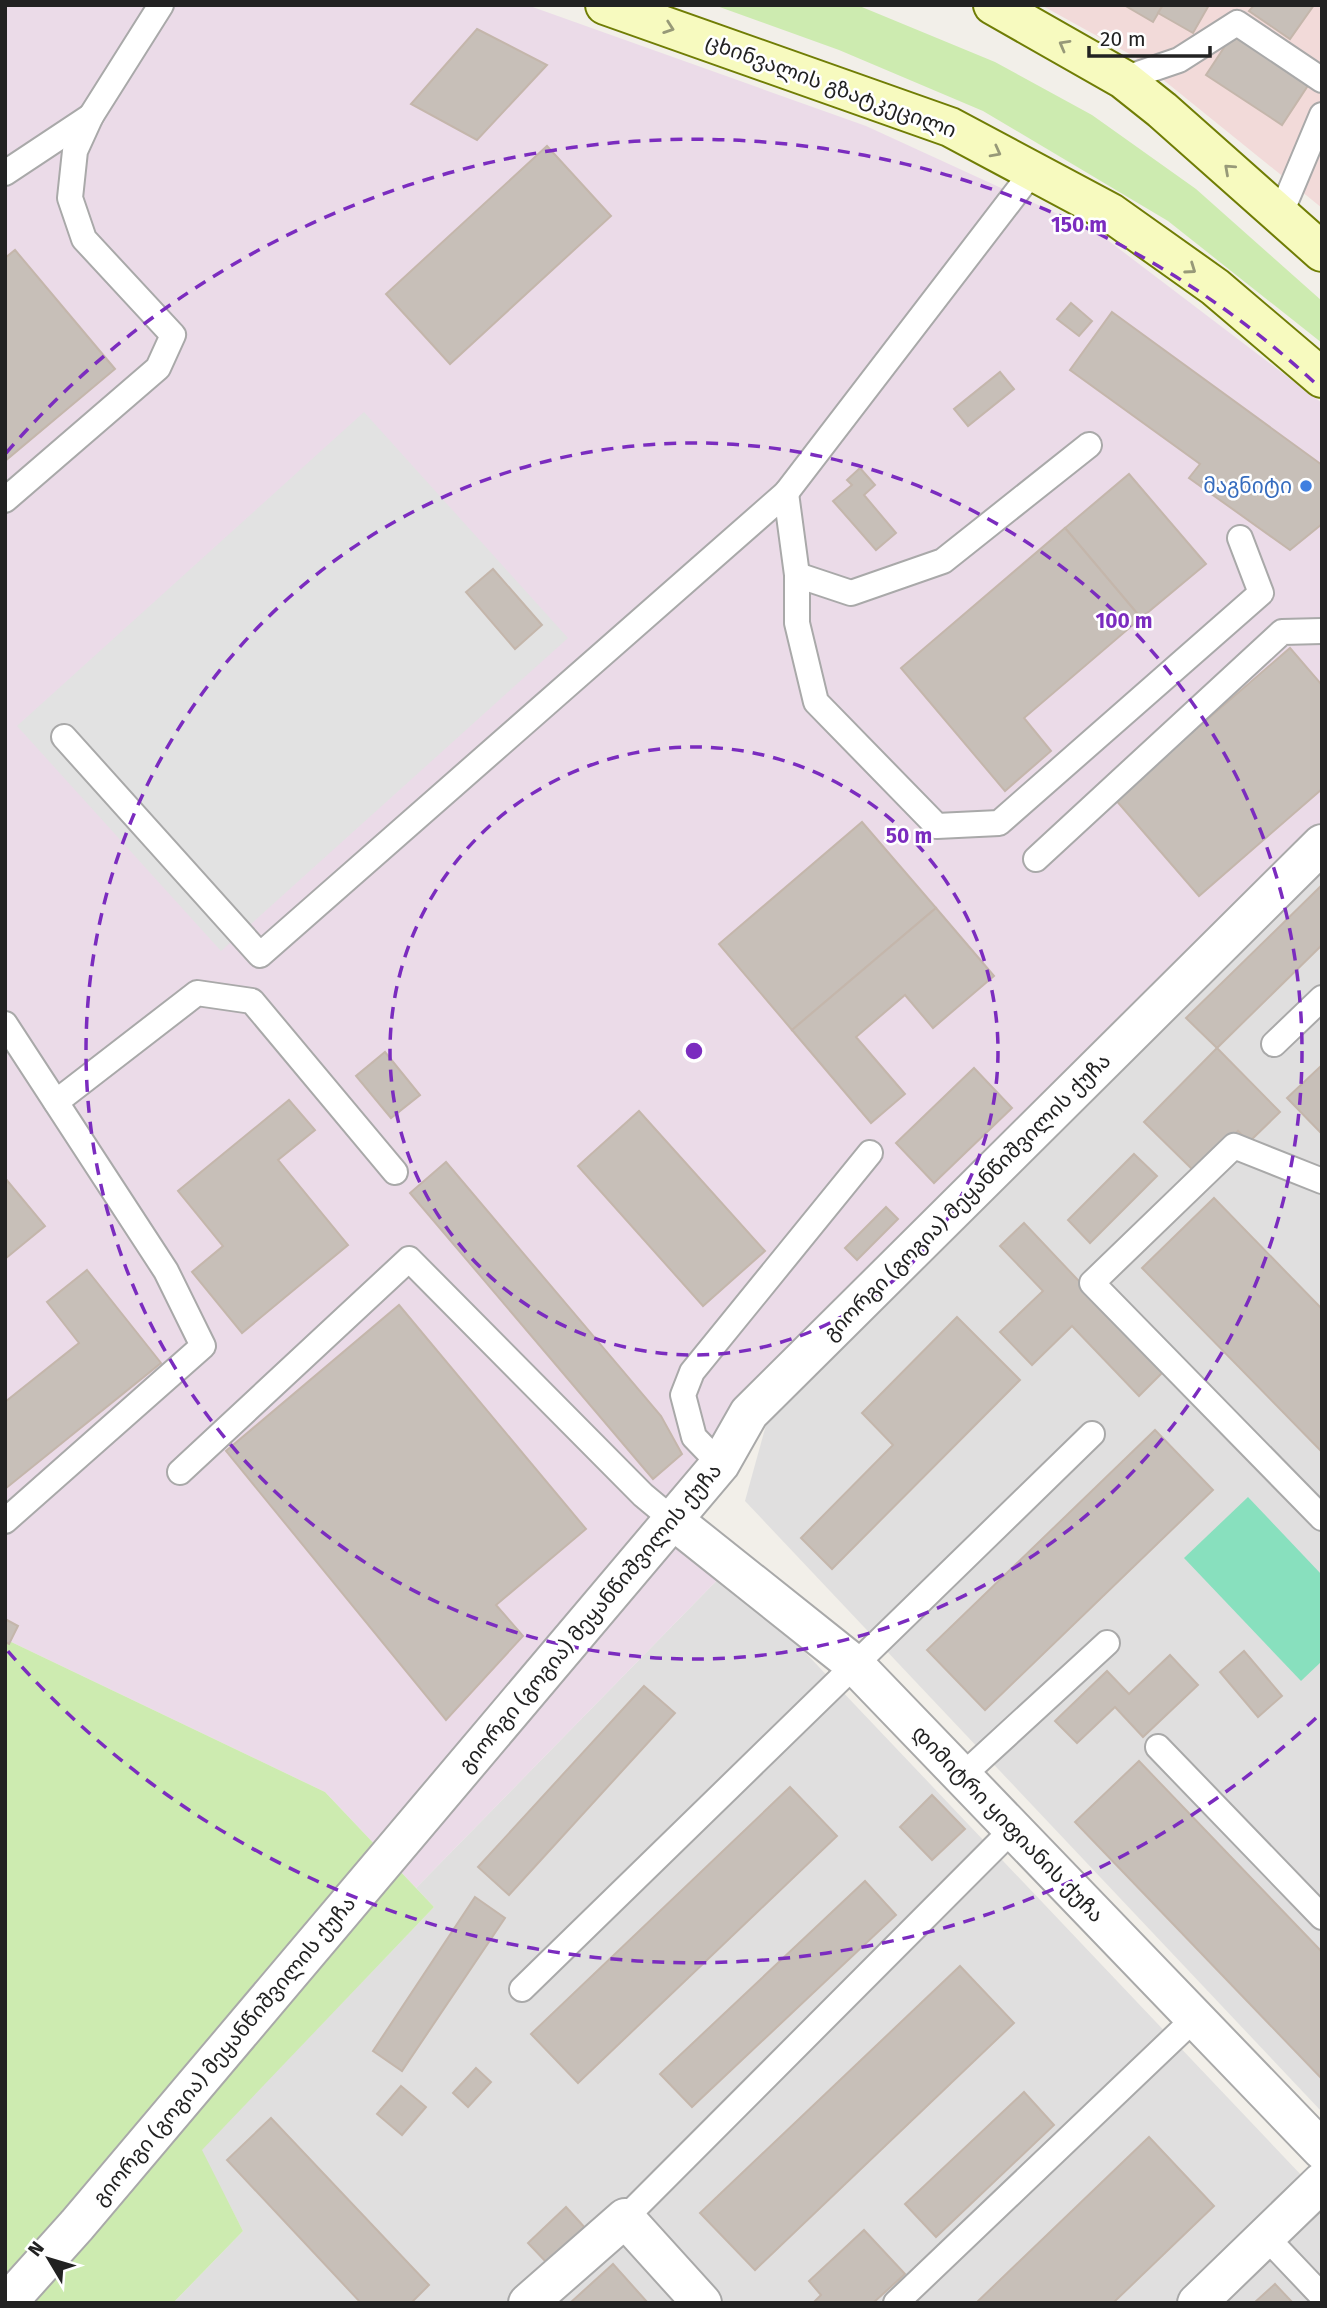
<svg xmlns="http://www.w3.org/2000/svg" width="1327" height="2308" font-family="'Fira Sans','Noto Sans Georgian',sans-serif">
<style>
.residential{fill:#e0dfdf}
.commercial{fill:#f2dad9}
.industrial{fill:#ebdbe8}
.grass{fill:#cdebb0}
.pitch{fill:#88e0be}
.parking{fill:#e2e2e2}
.building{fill:#c7bfb8;stroke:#c4b6ab;stroke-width:2}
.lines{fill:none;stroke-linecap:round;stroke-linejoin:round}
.service-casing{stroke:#a9a9a9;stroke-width:28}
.minor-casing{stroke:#a9a9a9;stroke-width:42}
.secondary-casing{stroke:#707d05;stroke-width:42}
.service{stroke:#fff;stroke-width:24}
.minor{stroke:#fff;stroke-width:38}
.secondary{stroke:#f7fabf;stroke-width:38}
.oneway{stroke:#979978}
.ring{fill:none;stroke:#7b2cbf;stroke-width:3.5;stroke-dasharray:12 9}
.shop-dot{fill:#3f7fe0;stroke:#fff;stroke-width:2.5}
.labels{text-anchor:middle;stroke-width:5;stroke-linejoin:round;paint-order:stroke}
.street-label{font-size:21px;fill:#222;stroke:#fff}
.shop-label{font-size:21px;fill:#366cbe;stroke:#fff;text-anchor:end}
.centre{fill:#7b2cbf;stroke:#fff;stroke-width:3.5}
.ring-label{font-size:21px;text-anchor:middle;font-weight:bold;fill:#7b2cbf;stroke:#fff;stroke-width:5;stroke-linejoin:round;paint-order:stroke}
</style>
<rect width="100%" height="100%" fill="#f2efe9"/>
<!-- residential -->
<g class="residential">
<polygon points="1322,869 1322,2112 745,1501 766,1425"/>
<polygon points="727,1570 1322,2197 1322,2303 173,2303 243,2231 201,2150 434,1907 416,1888"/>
</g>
<!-- commercial -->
<polygon class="commercial" points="1041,5 1322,5 1322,208 1135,57"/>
<!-- industrial -->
<polygon class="industrial" points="5,5 527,5 866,126 1097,232 1322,403 1322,828 727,1419 685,1530 727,1570 416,1888 325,1792 5,1639"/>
<!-- grass -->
<g class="grass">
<polygon points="714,5 857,5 995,62 1092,115 1196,189 1322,301 1322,343 1168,221 983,111 839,50"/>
<polygon points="5,1639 325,1792 434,1907 202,2150 243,2231 173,2303 5,2303"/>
</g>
<!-- pitch -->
<polygon class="pitch" points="1248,1497 1322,1575 1322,1661 1301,1681 1184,1558"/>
<!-- parking -->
<polygon class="parking" points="364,412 568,638 221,951 17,726"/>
<!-- building -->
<g class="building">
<polygon points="1124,5 1163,5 1153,22"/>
<polygon points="1163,5 1209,5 1193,33 1158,13"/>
<polygon points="1254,5 1314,5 1290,39 1249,11"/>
<polygon points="477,29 547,65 477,140 411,104"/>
<polygon points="1233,34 1309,84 1282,125 1206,75"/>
<polygon points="547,146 611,216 450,364 386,294"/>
<polygon points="15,250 115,369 5,461 5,258"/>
<polygon points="1071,303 1092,321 1079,336 1057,319"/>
<polygon points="1112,312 1322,465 1322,524 1290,550 1189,478 1200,464 1070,370"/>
<polygon points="1000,372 1014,389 968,426 954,409"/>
<polygon points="860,468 875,485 864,495 896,533 876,550 833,501 852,485 847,480"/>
<polygon points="1129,474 1206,564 1141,618 1065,528"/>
<polygon points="1065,528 1141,618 1024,718 1051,751 1005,791 901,668"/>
<polygon points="493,569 542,625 515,649 466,592"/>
<polygon points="1290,648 1322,685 1322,789 1199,896 1115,799"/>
<polygon points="862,822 936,908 792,1030 719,944"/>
<polygon points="1322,885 1322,945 1217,1048 1186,1018"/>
<polygon points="936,908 994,976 933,1028 905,995 856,1037 905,1094 871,1123 792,1030"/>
<polygon points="1217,1048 1280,1112 1249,1142 1238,1131 1196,1173 1144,1122"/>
<polygon points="385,1052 420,1095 391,1118 356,1076"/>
<polygon points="1322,1065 1322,1134 1287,1098"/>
<polygon points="974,1068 1012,1108 934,1183 896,1143"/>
<polygon points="289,1100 315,1130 278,1160 348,1245 242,1333 192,1272 223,1246 178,1191"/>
<polygon points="639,1111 765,1251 703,1306 578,1166"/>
<polygon points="1134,1154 1157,1176 1090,1243 1068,1220"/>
<polygon points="446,1162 661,1416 682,1454 653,1479 410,1193"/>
<polygon points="5,1178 45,1226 5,1259"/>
<polygon points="1214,1198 1322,1309 1322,1452 1142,1268"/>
<polygon points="886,1207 898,1219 857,1260 845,1248"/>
<polygon points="1024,1223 1164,1371 1139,1396 1072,1326 1032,1365 1000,1332 1043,1291 1000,1246"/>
<polygon points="87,1270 161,1363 5,1489 5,1402 79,1343 47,1302"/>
<polygon points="399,1305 586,1529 496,1605 523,1636 446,1720 226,1451"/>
<polygon points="957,1317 1020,1380 832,1569 801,1538 893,1445 862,1413"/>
<polygon points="1155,1430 1213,1490 985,1710 927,1650"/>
<polygon points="5,1619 18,1626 9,1644 5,1642"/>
<polygon points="1244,1651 1282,1696 1258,1717 1220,1672"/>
<polygon points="1170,1655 1198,1685 1143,1737 1115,1707 1077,1743 1055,1721 1107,1671 1129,1694"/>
<polygon points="644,1686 675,1713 509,1895 478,1867"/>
<polygon points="1139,1761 1322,1952 1322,2079 1075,1822"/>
<polygon points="790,1787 837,1836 578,2083 531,2034"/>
<polygon points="932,1795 965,1829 932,1860 900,1827"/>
<polygon points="865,1881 896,1915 692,2107 660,2074"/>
<polygon points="475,1897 505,1918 402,2071 373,2051"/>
<polygon points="960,1966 1014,2023 755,2270 700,2213"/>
<polygon points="476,2068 491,2082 468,2107 453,2093"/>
<polygon points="401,2086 426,2107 402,2135 377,2114"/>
<polygon points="1024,2092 1054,2125 936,2237 905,2204"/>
<polygon points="271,2118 429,2285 411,2303 361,2303 227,2160"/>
<polygon points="1149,2137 1214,2206 1113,2303 976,2303"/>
<polygon points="566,2207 587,2230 549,2265 528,2243"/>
<polygon points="864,2230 905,2274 873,2303 813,2303 821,2295 809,2281"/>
<polygon points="613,2264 648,2303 570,2303"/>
<polygon points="1275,2284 1293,2303 1254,2303"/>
</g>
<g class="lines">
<defs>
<g id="service">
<polyline points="1123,79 1179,60 1237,23 1322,80"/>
<polyline points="5,173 91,116"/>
<polyline points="1280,215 1322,115"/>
<polyline points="786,493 797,575 797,623 816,702 937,826 999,823 1261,593 1240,538"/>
<polyline points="5,500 158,368 173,335 84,239 70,198 75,151 91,116 161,5"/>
<polyline points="797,575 851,593 943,561 1089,445"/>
<polyline points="64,737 260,955 786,493 1033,171"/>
<polyline points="1036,859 1282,632 1322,631"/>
<polyline points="5,1024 166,1271 203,1346 5,1521"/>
<polyline points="1274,1044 1322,998"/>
<polyline points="56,1102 197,993 252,1001 395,1172"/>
<polyline points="1322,1181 1234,1146 1092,1283 1322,1518"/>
<polyline points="720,1464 694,1437 683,1395 692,1372 870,1153"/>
<polyline points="180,1472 409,1259 643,1495 673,1520"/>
<polyline points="1158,1747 1322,1917"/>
<polyline points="962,1776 1107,1643"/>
<polyline points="522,1989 1092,1434"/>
<polyline points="625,2218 1013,1829"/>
<polyline points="1266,2237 1322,2296"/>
<polyline points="896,2303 1195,2018"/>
</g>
<g id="minor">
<polyline points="673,1520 855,1665 1322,2150"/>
<polyline points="7,2303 77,2225 720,1464 749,1413 1322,844"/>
<polyline points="528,2303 625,2218 702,2303"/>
<polyline points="1197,2303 1322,2182"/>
</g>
<g id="secondary">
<polyline points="605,5 950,127 1111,213 1215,287 1322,378"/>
<polyline points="993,5 1123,79 1162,110 1322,252"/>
</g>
</defs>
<!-- service casing -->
<use href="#service" class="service-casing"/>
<!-- minor casing -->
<use href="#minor" class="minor-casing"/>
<!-- secondary casing -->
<use href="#secondary" class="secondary-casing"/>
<!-- service -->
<use href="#service" class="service"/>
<!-- minor -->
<use href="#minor" class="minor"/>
<!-- secondary -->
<use href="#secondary" class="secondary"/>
</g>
<!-- one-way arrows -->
<defs><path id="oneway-chevron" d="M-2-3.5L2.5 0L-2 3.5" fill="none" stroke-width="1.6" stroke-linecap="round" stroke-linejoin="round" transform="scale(1.75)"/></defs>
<g class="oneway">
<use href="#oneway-chevron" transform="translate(669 28) rotate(19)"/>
<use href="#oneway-chevron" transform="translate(1064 45) rotate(-151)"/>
<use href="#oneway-chevron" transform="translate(996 152) rotate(28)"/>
<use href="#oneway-chevron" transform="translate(1229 169) rotate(-138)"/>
<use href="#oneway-chevron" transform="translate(1191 269) rotate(35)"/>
</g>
<!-- distance rings -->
<g class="ring">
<circle cx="694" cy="1051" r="304"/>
<circle cx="694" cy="1051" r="608"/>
<path d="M1316 1718A912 912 0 0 1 6 1649M6 453A912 912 0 0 1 1316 384"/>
</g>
<!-- markers -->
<circle class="shop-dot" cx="1306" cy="486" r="7"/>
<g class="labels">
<!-- street labels -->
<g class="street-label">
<text transform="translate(831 86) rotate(20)" y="7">ცხინვალის გზატკეცილი</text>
<text transform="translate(967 1197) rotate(-45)" y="7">გიორგი (გოგია) მეყანწიშვილის ქუჩა</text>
<text transform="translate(590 1618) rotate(-50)" y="7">გიორგი (გოგია) მეყანწიშვილის ქუჩა</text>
<text transform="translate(1008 1824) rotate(46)" y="7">დიმიტრი ყიფიანის ქუჩა</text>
<text transform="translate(224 2051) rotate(-50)" y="7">გიორგი (გოგია) მეყანწიშვილის ქუჩა</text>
</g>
<!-- shop labels -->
<g class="shop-label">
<text x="1292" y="493">მაგნიტი</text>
</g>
</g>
<circle cx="694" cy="1051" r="10" class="centre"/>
<g class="ring-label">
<text x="1079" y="232">150 m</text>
<text x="1124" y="628">100 m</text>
<text x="909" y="843">50 m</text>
</g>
<!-- border -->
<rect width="1327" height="2308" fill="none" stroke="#222222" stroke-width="14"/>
<!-- north arrow -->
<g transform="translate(49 2259) rotate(308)" stroke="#ffffff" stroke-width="5" paint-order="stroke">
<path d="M0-5L12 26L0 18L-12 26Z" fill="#222222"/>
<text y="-10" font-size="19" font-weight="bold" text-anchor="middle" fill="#222222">N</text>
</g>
<!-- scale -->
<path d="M1089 46v10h121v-10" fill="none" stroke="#222222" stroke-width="3.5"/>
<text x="1100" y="46" font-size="21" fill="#222222" stroke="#ffffff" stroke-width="5" paint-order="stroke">20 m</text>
</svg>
